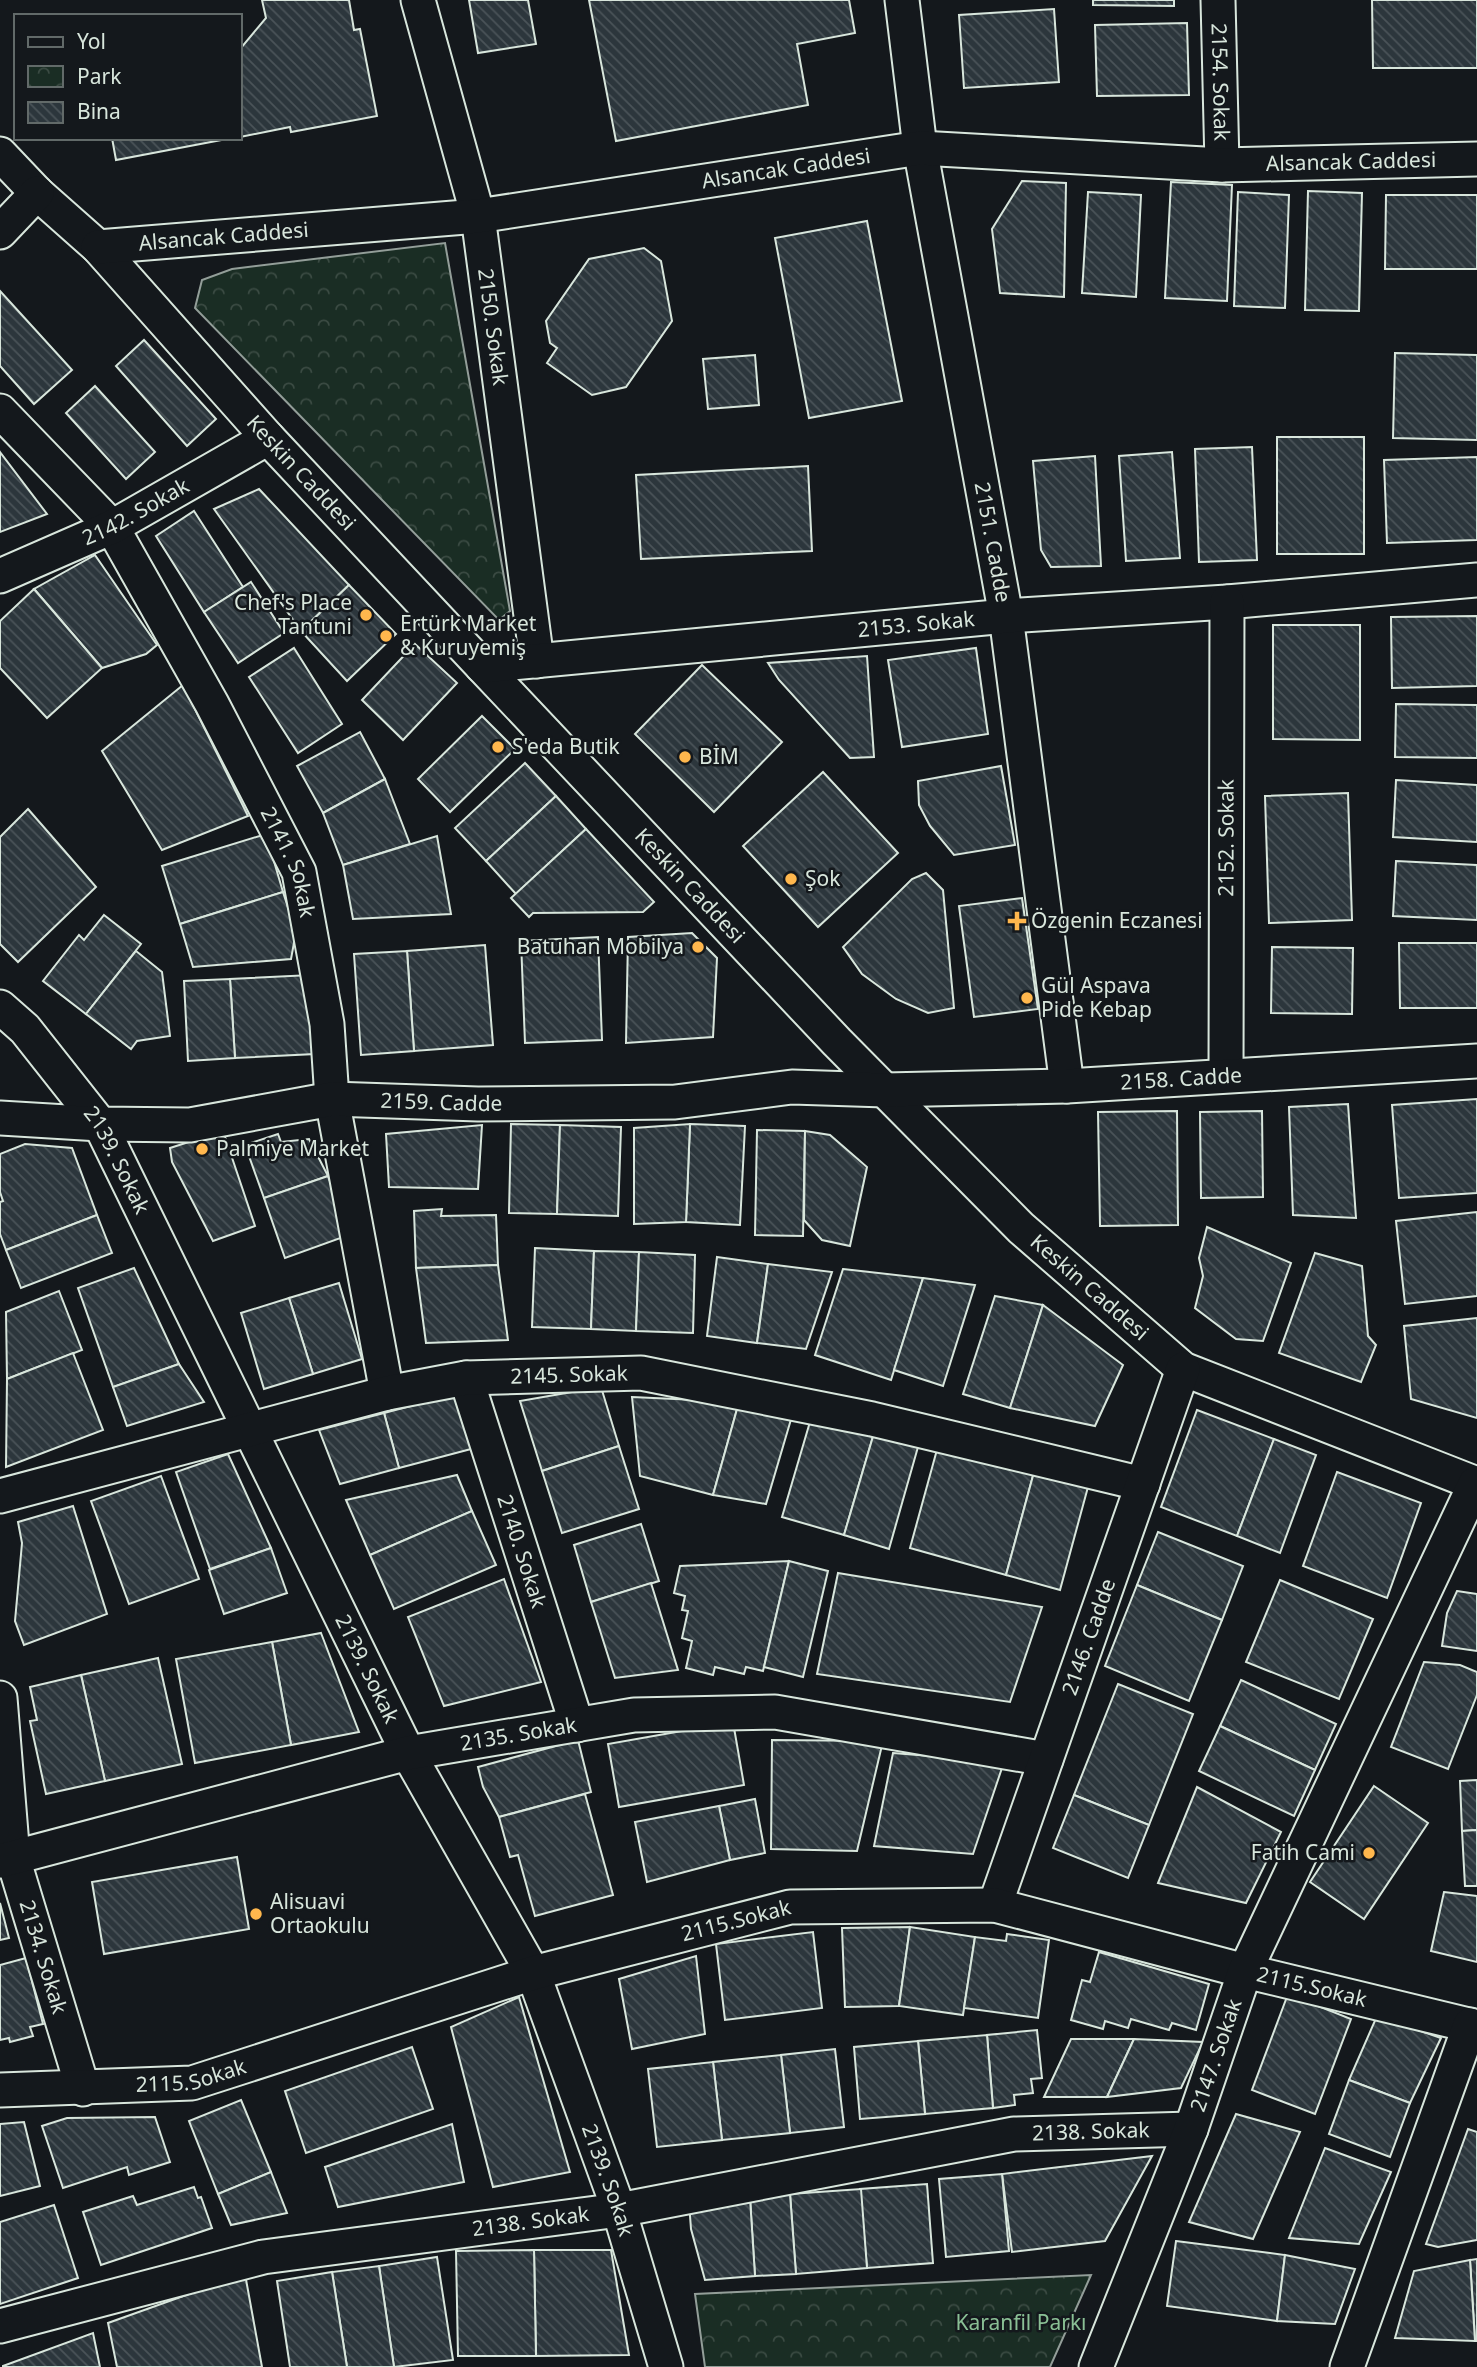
<svg xmlns="http://www.w3.org/2000/svg" width="1477" height="2367" font-family="'Noto Sans',sans-serif">
<style>
.park{fill:url(#park-crowns);stroke:#939e99;stroke-width:2}
.building{fill:url(#building-back-hatch);stroke:#d8e6dc;stroke-width:2}
.lines{fill:none;stroke-linecap:round;stroke-linejoin:round}
.minor-casing{stroke:#d8e6dc;stroke-width:37}
.minor{stroke:#14181c;stroke-width:33}
.poi-dot{fill:#ffb74d;stroke:#14181c;stroke-width:2.5}
.labels{text-anchor:middle;stroke-width:5;stroke-linejoin:round;paint-order:stroke}
.street-label{font-size:21px;fill:#d8e6dc;stroke:#14181c}
.poi-label{font-size:21px;fill:#d8e6dc;stroke:#14181c;text-anchor:start}
.park-label{font-size:21px;fill:#8ac095;stroke:#14181c}
</style>
<defs>
<pattern id="park-crowns" width="20" height="18" patternUnits="userSpaceOnUse" patternTransform="scale(1.75)"><rect width="20" height="18" fill="#1a2d24"/><path d="M2 6a3 3 0 1 1 6 0M12 15a3 3 0 1 1 6 0" fill="none" stroke="#3b4b43"/></pattern>
<pattern id="building-back-hatch" width="6" height="6" patternUnits="userSpaceOnUse" patternTransform="scale(1.75)"><rect width="6" height="6" fill="#2c363c"/><path d="M-1 5l2 2M0 0l6 6M5-1l2 2" fill="none" stroke="#4a5358"/></pattern>
</defs>
<rect width="100%" height="100%" fill="#14181c"/>
<!-- park -->
<g class="park">
<polygon points="445,243 510,611 499,620 195,308 202,280 232,269"/>
<polygon points="1091,2275 1050,2367 705,2367 695,2294"/>
</g>
<!-- building -->
<g class="building">
<polygon points="262,0 349,0 354,30 360,29 377,116 291,132 290,127 240,137 240,49 266,18"/>
<polygon points="469,0 528,0 536,44 478,53"/>
<polygon points="589,0 849,0 855,33 797,44 808,105 616,141"/>
<polygon points="1093,0 1174,0 1174,6 1093,5"/>
<polygon points="1372,0 1477,0 1477,68 1373,68"/>
<polygon points="1054,9 1059,82 964,88 959,15"/>
<polygon points="1187,23 1189,95 1097,96 1095,25"/>
<polygon points="112,138 232,138 116,160"/>
<polygon points="1022,181 1066,183 1064,297 1000,293 992,229"/>
<polygon points="1171,182 1232,185 1227,301 1165,298"/>
<polygon points="1308,191 1362,193 1359,311 1305,310"/>
<polygon points="1088,192 1141,195 1136,297 1082,293"/>
<polygon points="1238,192 1289,195 1285,308 1234,306"/>
<polygon points="1386,195 1477,195 1477,269 1385,269"/>
<polygon points="867,221 902,401 809,418 775,238"/>
<polygon points="644,248 661,261 672,321 626,387 592,395 547,363 557,348 550,343 546,321 589,259"/>
<polygon points="0,291 72,370 34,404 0,366"/>
<polygon points="144,340 216,419 187,446 116,366"/>
<polygon points="1395,353 1477,355 1477,440 1393,438"/>
<polygon points="755,355 759,405 708,409 703,359"/>
<polygon points="95,386 155,452 126,479 66,413"/>
<rect x="1277" y="437" width="87" height="117"/>
<polygon points="1252,447 1257,560 1199,562 1195,449"/>
<polygon points="0,452 47,514 0,532"/>
<polygon points="1172,452 1180,558 1126,561 1119,456"/>
<polygon points="1095,456 1101,566 1051,567 1041,550 1033,461"/>
<polygon points="1477,457 1477,540 1387,543 1384,460"/>
<polygon points="808,466 812,551 641,559 636,475"/>
<polygon points="259,489 349,585 301,631 214,509"/>
<polygon points="194,511 243,587 204,612 156,536"/>
<polygon points="95,555 157,645 146,654 102,668 34,589"/>
<polygon points="251,582 284,633 238,663 204,612"/>
<polygon points="349,585 396,634 347,681 301,631"/>
<polygon points="34,589 102,668 47,718 0,668 0,621"/>
<polygon points="1477,616 1477,686 1392,688 1391,617"/>
<polygon points="1273,625 1360,625 1360,740 1273,739"/>
<polygon points="415,644 457,683 403,740 362,700"/>
<polygon points="294,648 342,724 298,753 249,677"/>
<polygon points="976,648 988,734 902,747 888,660"/>
<polygon points="867,656 874,757 850,758 779,680 768,663"/>
<polygon points="702,665 782,742 714,812 635,734"/>
<polygon points="183,685 248,816 162,850 102,751"/>
<polygon points="1396,704 1477,705 1477,758 1395,757"/>
<polygon points="482,716 515,749 450,812 418,779"/>
<polygon points="360,732 385,779 323,813 297,766"/>
<polygon points="525,763 556,796 486,861 455,828"/>
<polygon points="1001,766 1015,845 954,855 930,826 919,805 918,781"/>
<polygon points="823,772 898,853 818,927 743,846"/>
<polygon points="385,779 410,844 343,865 323,813"/>
<polygon points="1396,780 1477,785 1477,842 1393,837"/>
<polygon points="1348,793 1352,920 1269,923 1265,796"/>
<polygon points="556,796 586,829 516,894 486,861"/>
<polygon points="28,809 96,887 18,962 0,944 0,837"/>
<polygon points="586,829 654,902 643,912 533,913 529,917 511,898"/>
<polygon points="266,834 283,892 180,924 162,866"/>
<polygon points="437,836 451,914 353,919 343,865"/>
<polygon points="1396,861 1477,865 1477,920 1393,916"/>
<polygon points="926,873 943,890 954,1008 928,1013 896,999 862,974 843,947 912,879"/>
<polygon points="283,892 296,932 291,959 193,967 180,924"/>
<polygon points="1022,898 1038,1009 974,1017 959,906"/>
<polygon points="104,915 141,944 86,1014 43,981 79,935 84,940"/>
<polygon points="692,933 717,958 713,1037 626,1043 628,937"/>
<polygon points="598,937 602,1040 525,1043 521,941"/>
<polygon points="1399,943 1477,943 1477,1008 1400,1008"/>
<polygon points="485,945 493,1045 414,1051 407,951"/>
<polygon points="1272,947 1353,948 1352,1014 1271,1013"/>
<polygon points="136,951 162,972 170,1036 137,1041 131,1049 86,1014"/>
<polygon points="407,951 414,1051 361,1055 354,954"/>
<polygon points="311,975 315,1054 235,1058 230,979"/>
<polygon points="230,979 235,1058 188,1061 184,981"/>
<polygon points="1477,1099 1477,1193 1399,1198 1392,1105"/>
<polygon points="1348,1104 1356,1218 1293,1215 1289,1107"/>
<polygon points="1177,1111 1178,1225 1100,1226 1098,1112"/>
<polygon points="1262,1111 1263,1197 1201,1198 1200,1112"/>
<polygon points="511,1124 560,1125 557,1214 509,1213"/>
<polygon points="690,1124 745,1126 740,1225 686,1222"/>
<polygon points="690,1124 686,1222 634,1224 634,1128"/>
<polygon points="482,1125 478,1189 389,1187 386,1134"/>
<polygon points="560,1125 621,1127 618,1216 557,1214"/>
<polygon points="757,1130 805,1131 803,1236 755,1235"/>
<polygon points="223,1131 255,1226 213,1241 172,1162 170,1148"/>
<polygon points="805,1131 830,1135 867,1167 850,1246 822,1240 804,1220"/>
<polygon points="278,1134 281,1142 309,1139 328,1176 264,1198 245,1145"/>
<polygon points="25,1144 72,1148 97,1215 6,1250 0,1234 0,1202 3,1201 0,1192 0,1154"/>
<polygon points="328,1176 349,1235 285,1258 264,1198"/>
<polygon points="442,1209 441,1216 496,1215 498,1265 416,1268 414,1211"/>
<polygon points="1477,1212 1477,1296 1405,1304 1396,1221"/>
<polygon points="97,1215 112,1253 21,1288 6,1250"/>
<polygon points="1207,1227 1291,1263 1263,1341 1236,1339 1195,1308 1203,1276 1199,1258"/>
<polygon points="535,1248 594,1251 591,1329 532,1327"/>
<polygon points="594,1251 639,1252 636,1331 591,1329"/>
<polygon points="639,1252 695,1255 693,1333 636,1331"/>
<polygon points="1315,1253 1362,1266 1368,1336 1376,1345 1361,1382 1279,1353"/>
<polygon points="717,1257 768,1264 757,1343 707,1336"/>
<polygon points="768,1264 832,1272 806,1349 757,1343"/>
<polygon points="498,1265 508,1340 426,1343 416,1268"/>
<polygon points="134,1268 179,1364 113,1387 78,1288"/>
<polygon points="843,1269 923,1278 891,1380 815,1355"/>
<polygon points="923,1278 975,1285 943,1386 894,1370"/>
<polygon points="339,1283 362,1359 313,1374 289,1298"/>
<polygon points="59,1291 82,1350 7,1379 6,1312"/>
<polygon points="995,1296 1043,1305 1010,1408 963,1394"/>
<polygon points="289,1298 313,1374 264,1389 241,1313"/>
<polygon points="1043,1305 1123,1365 1095,1426 1010,1408"/>
<polygon points="1477,1318 1477,1418 1411,1399 1404,1326"/>
<polygon points="73,1353 103,1430 6,1467 7,1379"/>
<polygon points="179,1364 204,1402 127,1426 113,1387"/>
<polygon points="601,1387 619,1446 542,1471 520,1401"/>
<polygon points="456,1394 471,1449 399,1468 384,1413"/>
<polygon points="632,1397 739,1402 713,1495 640,1476"/>
<polygon points="739,1402 792,1416 766,1504 713,1495"/>
<polygon points="1197,1410 1274,1439 1237,1536 1161,1507"/>
<polygon points="384,1413 399,1468 340,1484 319,1430"/>
<polygon points="812,1415 874,1433 844,1535 782,1517"/>
<polygon points="874,1433 918,1447 889,1549 844,1535"/>
<polygon points="1274,1439 1316,1455 1280,1553 1237,1536"/>
<polygon points="619,1446 639,1509 562,1533 542,1471"/>
<polygon points="938,1446 1034,1472 1006,1575 910,1548"/>
<polygon points="228,1454 271,1548 210,1569 176,1472"/>
<polygon points="1034,1472 1088,1487 1060,1590 1006,1575"/>
<polygon points="1337,1472 1421,1503 1387,1598 1303,1566"/>
<polygon points="457,1475 472,1511 370,1555 346,1500"/>
<polygon points="161,1476 199,1579 129,1604 91,1501"/>
<polygon points="73,1506 107,1614 24,1645 15,1621 22,1543 18,1522"/>
<polygon points="472,1511 496,1565 394,1609 370,1555"/>
<polygon points="641,1524 659,1581 591,1602 574,1545"/>
<polygon points="1158,1532 1243,1566 1222,1620 1137,1585"/>
<polygon points="271,1548 287,1593 224,1614 209,1570"/>
<polygon points="789,1561 763,1671 746,1667 744,1674 715,1667 713,1675 686,1668 692,1641 682,1638 688,1611 682,1610 685,1596 674,1593 680,1566"/>
<polygon points="789,1561 828,1571 803,1677 764,1667"/>
<polygon points="838,1573 1042,1607 1010,1702 817,1674"/>
<polygon points="504,1579 541,1682 444,1706 408,1617"/>
<polygon points="1280,1580 1373,1619 1339,1699 1246,1662"/>
<polygon points="651,1583 678,1670 615,1678 591,1602"/>
<polygon points="1137,1585 1222,1620 1189,1701 1105,1666"/>
<polygon points="1457,1591 1477,1594 1477,1651 1442,1646 1447,1613"/>
<polygon points="321,1633 359,1732 291,1745 272,1642"/>
<polygon points="272,1642 291,1745 195,1763 176,1659"/>
<polygon points="158,1658 182,1764 105,1781 81,1675"/>
<polygon points="1424,1662 1460,1665 1477,1672 1477,1695 1448,1769 1391,1747"/>
<polygon points="81,1675 105,1781 46,1794 30,1721 37,1720 30,1687"/>
<polygon points="1241,1680 1336,1724 1315,1770 1220,1726"/>
<polygon points="1118,1684 1193,1714 1149,1825 1074,1795"/>
<polygon points="733,1722 744,1785 619,1807 608,1744"/>
<polygon points="1220,1726 1315,1770 1294,1816 1199,1771"/>
<polygon points="578,1740 591,1792 499,1817 483,1787 478,1767"/>
<polygon points="772,1740 883,1741 857,1851 771,1849"/>
<polygon points="893,1753 1004,1762 973,1854 874,1846"/>
<polygon points="1477,1780 1477,1830 1462,1831 1460,1781"/>
<polygon points="1374,1786 1428,1823 1364,1919 1310,1882"/>
<polygon points="1197,1787 1281,1832 1246,1903 1158,1883"/>
<polygon points="585,1794 613,1895 535,1916 518,1855 510,1857 499,1817"/>
<polygon points="1074,1795 1149,1825 1128,1878 1053,1848"/>
<polygon points="755,1799 765,1853 730,1860 719,1806"/>
<polygon points="719,1806 730,1860 647,1882 635,1822"/>
<polygon points="1477,1830 1477,1886 1465,1886 1462,1831"/>
<polygon points="237,1857 249,1929 104,1954 92,1882"/>
<polygon points="1444,1892 1477,1896 1477,1962 1431,1951"/>
<polygon points="0,1903 9,1938 0,1940"/>
<polygon points="910,1927 899,2006 845,2007 842,1928"/>
<polygon points="910,1927 975,1937 963,2015 899,2006"/>
<polygon points="813,1932 822,2008 725,2020 716,1944"/>
<polygon points="1007,1934 1049,1940 1038,2018 964,2008 975,1937 1006,1941"/>
<polygon points="1099,1952 1209,1984 1196,2030 1172,2023 1169,2030 1131,2019 1128,2028 1105,2021 1103,2029 1071,2020 1082,1980 1090,1982"/>
<polygon points="696,1956 705,2034 632,2049 619,1979"/>
<polygon points="26,1958 43,2024 30,2027 33,2036 10,2042 9,2038 0,2040 0,1965"/>
<polygon points="1288,1994 1351,2019 1315,2114 1252,2090"/>
<polygon points="519,1997 570,2172 493,2187 451,2027"/>
<polygon points="1377,2016 1441,2038 1410,2103 1349,2080"/>
<polygon points="1037,2030 1042,2078 1031,2079 1033,2093 1014,2095 1015,2105 993,2108 987,2035"/>
<polygon points="987,2035 993,2108 925,2114 918,2041"/>
<polygon points="1071,2039 1134,2039 1107,2097 1044,2097"/>
<polygon points="1134,2039 1203,2042 1181,2088 1107,2097"/>
<polygon points="918,2041 925,2114 860,2119 854,2047"/>
<polygon points="412,2047 433,2109 306,2153 285,2091"/>
<polygon points="835,2049 844,2127 790,2133 781,2055"/>
<polygon points="781,2055 790,2133 722,2140 713,2062"/>
<polygon points="713,2062 722,2140 657,2147 648,2069"/>
<polygon points="1349,2080 1410,2103 1390,2157 1329,2134"/>
<polygon points="241,2100 271,2172 218,2194 189,2121"/>
<polygon points="1236,2114 1300,2132 1253,2239 1189,2222"/>
<polygon points="155,2117 170,2162 129,2175 127,2167 63,2188 42,2126 67,2118"/>
<polygon points="24,2122 40,2186 0,2196 0,2124"/>
<polygon points="452,2124 464,2182 338,2207 325,2167"/>
<polygon points="1468,2129 1477,2132 1477,2240 1438,2247 1426,2244"/>
<polygon points="1325,2148 1391,2172 1359,2244 1289,2238"/>
<polygon points="1152,2156 1105,2241 1012,2252 1002,2174"/>
<polygon points="271,2172 287,2213 231,2225 218,2194"/>
<polygon points="1002,2174 1009,2251 946,2257 939,2179"/>
<polygon points="927,2184 933,2263 867,2268 860,2189"/>
<polygon points="194,2187 198,2198 201,2197 212,2228 101,2265 83,2212 133,2196 137,2205"/>
<polygon points="861,2189 867,2268 796,2274 790,2194"/>
<polygon points="790,2194 796,2274 755,2276 750,2198"/>
<polygon points="750,2198 755,2276 705,2280 691,2229 689,2202"/>
<polygon points="54,2205 78,2278 0,2304 0,2222"/>
<polygon points="1176,2241 1285,2255 1277,2321 1167,2306"/>
<polygon points="534,2250 611,2250 629,2355 536,2356"/>
<polygon points="534,2250 536,2356 458,2356 456,2251"/>
<polygon points="1285,2255 1355,2269 1335,2324 1277,2321"/>
<polygon points="437,2257 453,2360 394,2367 379,2266"/>
<polygon points="1477,2259 1477,2341 1475,2341 1470,2260"/>
<polygon points="1470,2260 1475,2341 1395,2338 1414,2271"/>
<polygon points="379,2266 394,2367 347,2367 332,2272"/>
<polygon points="332,2272 347,2367 290,2367 277,2281"/>
<polygon points="245,2274 262,2367 117,2367 108,2323"/>
<polygon points="93,2333 100,2367 3,2367 3,2366"/>
</g>
<g class="lines">
<defs>
<g id="minor">
<path id="s1" d="M418 0 478 216 537 661"/>
<path id="s2" d="M902 0 920 148 1006 616 1067 1086"/>
<path id="s3" d="M1218 0 1222 165"/>
<path id="s4" d="M0 154 37 193 98 247 268 438 482 666 837 1042 1021 1228 1183 1369 1477 1484"/>
<polyline points="0,232 37,193"/>
<path id="s5" d="M98 247 478 216 920 148 1222 165 1477 159"/>
<path id="s6" d="M0 411 112 527 212 704 299 872 327 1024 332 1099 387 1393"/>
<path id="s7" d="M0 576 112 527 268 438"/>
<path id="s8" d="M482 666 1006 616 1227 602 1477 580"/>
<path id="s9" d="M0 1007 25 1029 100 1124 408 1753 533 1973 619 2210 666 2367"/>
<path id="s10" d="M1226 1074 1227 602"/>
<path id="s11" d="M0 1118 100 1124 190 1125 332 1099 478 1104 675 1102 792 1087 885 1090 1067 1086 1477 1061"/>
<path id="s12" d="M466 1378 577 1725"/>
<path id="s13" d="M0 1496 387 1393 466 1378 641 1373 872 1419 1143 1484"/>
<path id="s14" d="M0 1698 13 1858 83 2089"/>
<path id="s15" d="M0 1861 408 1753 634 1715 775 1712 1046 1759"/>
<path id="s16" d="M995 1905 1183 1369"/>
<path id="s17" d="M0 2090 192 2083 533 1973 790 1907 995 1905 1245 1971 1477 2027"/>
<path id="s18" d="M0 2326 263 2257 619 2210 1014 2134 1191 2129"/>
<path id="s19" d="M1096 2367 1191 2129 1245 1971 1475 1484"/>
<polyline points="1347,2367 1470,2025"/>
</g>
</defs>
<!-- minor casing -->
<use href="#minor" class="minor-casing"/>
<!-- minor -->
<use href="#minor" class="minor"/>
</g>
<!-- markers -->
<g class="poi-dot">
<circle cx="366" cy="615" r="7"/>
<circle cx="386" cy="636" r="7"/>
<circle cx="498" cy="747" r="7"/>
<circle cx="685" cy="757" r="7"/>
<circle cx="791" cy="879" r="7"/>
<path d="M1013.5 910.5h7v7h7v7h-7v7h-7v-7h-7v-7h7z"/>
<circle cx="698" cy="947" r="7"/>
<circle cx="1027" cy="998" r="7"/>
<circle cx="202" cy="1149" r="7"/>
<circle cx="1369" cy="1853" r="7"/>
<circle cx="256" cy="1914" r="7"/>
</g>
<g class="labels">
<!-- street labels -->
<g class="street-label">
<text dy="7" stroke="none"><textPath href="#s3" startOffset="82">2154. Sokak</textPath></text>
<text dy="7" stroke="none"><textPath href="#s5" startOffset="1260">Alsancak Caddesi</textPath></text>
<text dy="7" stroke="none"><textPath href="#s5" startOffset="693">Alsancak Caddesi</textPath></text>
<text dy="7" stroke="none"><textPath href="#s5" startOffset="126">Alsancak Caddesi</textPath></text>
<text dy="7" stroke="none"><textPath href="#s1" startOffset="336">2150. Sokak</textPath></text>
<text dy="7" stroke="none"><textPath href="#s4" startOffset="439">Keskin Caddesi</textPath></text>
<text dy="7" stroke="none"><textPath href="#s7" startOffset="150">2142. Sokak</textPath></text>
<text dy="7" stroke="none"><textPath href="#s2" startOffset="550">2151. Cadde</textPath></text>
<text dy="7" stroke="none"><textPath href="#s8" startOffset="436">2153. Sokak</textPath></text>
<text dy="7" stroke="none"><textPath href="#s10" startOffset="236">2152. Sokak</textPath></text>
<text dy="7" stroke="none"><textPath href="#s6" startOffset="541">2141. Sokak</textPath></text>
<text dy="7" stroke="none"><textPath href="#s4" startOffset="1006">Keskin Caddesi</textPath></text>
<text dy="7" stroke="none"><textPath href="#s11" startOffset="1185">2158. Cadde</textPath></text>
<text dy="7" stroke="none"><textPath href="#s11" startOffset="444">2159. Cadde</textPath></text>
<text dy="7" stroke="none"><textPath href="#s9" startOffset="194">2139. Sokak</textPath></text>
<text dy="7" stroke="none"><textPath href="#s4" startOffset="1573">Keskin Caddesi</textPath></text>
<text dy="7" stroke="none"><textPath href="#s13" startOffset="584">2145. Sokak</textPath></text>
<text dy="7" stroke="none"><textPath href="#s12" startOffset="182">2140. Sokak</textPath></text>
<text dy="7" stroke="none"><textPath href="#s16" startOffset="284">2146. Cadde</textPath></text>
<text dy="7" stroke="none"><textPath href="#s9" startOffset="761">2139. Sokak</textPath></text>
<text dy="7" stroke="none"><textPath href="#s15" startOffset="534">2135. Sokak</textPath></text>
<text dy="7" stroke="none"><textPath href="#s17" startOffset="760">2115.Sokak</textPath></text>
<text dy="7" stroke="none"><textPath href="#s14" startOffset="264">2134. Sokak</textPath></text>
<text dy="7" stroke="none"><textPath href="#s17" startOffset="1348">2115.Sokak</textPath></text>
<text dy="7" stroke="none"><textPath href="#s19" startOffset="334">2147. Sokak</textPath></text>
<text dy="7" stroke="none"><textPath href="#s17" startOffset="192">2115.Sokak</textPath></text>
<text dy="7" stroke="none"><textPath href="#s18" startOffset="1110">2138. Sokak</textPath></text>
<text dy="7" stroke="none"><textPath href="#s9" startOffset="1328">2139. Sokak</textPath></text>
<text dy="7" stroke="none"><textPath href="#s18" startOffset="542">2138. Sokak</textPath></text>
</g>
<!-- poi labels -->
<g class="poi-label">
<text x="352" y="610" text-anchor="end">Chef's Place<tspan x="352" dy="24">Tantuni</tspan></text>
<text x="400" y="631">Ertürk Market<tspan x="400" dy="24">&amp; Kuruyemiş</tspan></text>
<text x="512" y="754">S'eda Butik</text>
<text x="699" y="764">BİM</text>
<text x="805" y="886">Şok</text>
<text x="1031" y="928">Özgenin Eczanesi</text>
<text x="684" y="954" text-anchor="end">Batuhan Mobilya</text>
<text x="1041" y="993">Gül Aspava<tspan x="1041" dy="24">Pide Kebap</tspan></text>
<text x="216" y="1156">Palmiye Market</text>
<text x="1355" y="1860" text-anchor="end">Fatih Cami</text>
<text x="270" y="1909">Alisuavi<tspan x="270" dy="24">Ortaokulu</tspan></text>
</g>
<!-- park labels -->
<g class="park-label">
<text x="1021" y="2330">Karanfil Parkı</text>
</g>
</g>
<!-- legend -->
<rect x="14" y="14" width="228" height="126" fill="#14181c" stroke="#626a69" stroke-width="2"/>
<rect x="28" y="37" width="35" height="10" fill="#14181c" stroke="#626a69" stroke-width="2"/>
<text x="77" y="49" font-size="21" fill="#d8e6dc">Yol</text>
<rect x="28" y="66" width="35" height="21" fill="url(#park-crowns)" stroke="#626a69" stroke-width="2"/>
<text x="77" y="84" font-size="21" fill="#d8e6dc">Park</text>
<rect x="28" y="102" width="35" height="21" fill="url(#building-back-hatch)" stroke="#626a69" stroke-width="2"/>
<text x="77" y="119" font-size="21" fill="#d8e6dc">Bina</text>
</svg>
